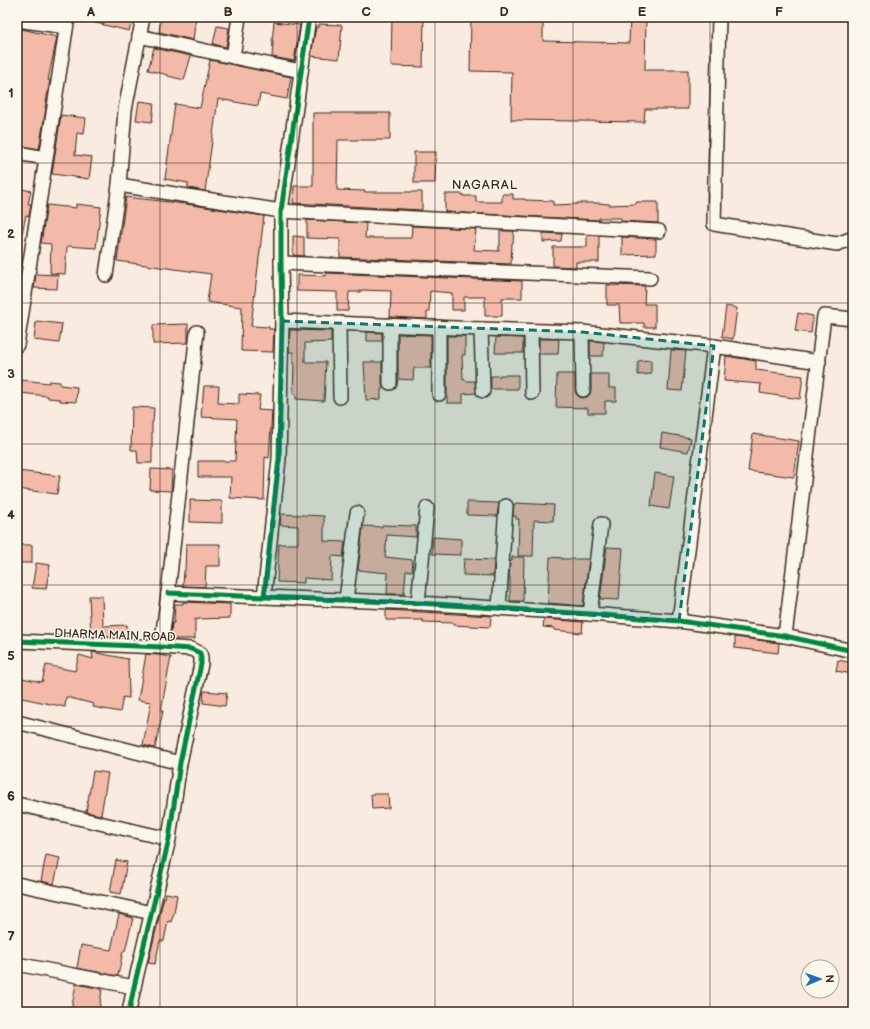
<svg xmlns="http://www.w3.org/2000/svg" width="870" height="1029" font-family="'Balsamiq Sans',sans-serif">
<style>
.building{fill:#f3baa9;stroke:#3b2a1e}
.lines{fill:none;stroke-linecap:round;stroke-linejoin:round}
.street-casing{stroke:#3b2a1e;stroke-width:16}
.street{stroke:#fbf7ec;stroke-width:13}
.cycleway-casing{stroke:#fbf7ec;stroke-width:8}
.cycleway{stroke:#00873e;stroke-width:5}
.marked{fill:#0f766e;fill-opacity:0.2;stroke:#0f766e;stroke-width:3;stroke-dasharray:8 5;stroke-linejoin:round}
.grid{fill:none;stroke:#3b2a1e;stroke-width:1;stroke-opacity:0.55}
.labels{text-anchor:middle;stroke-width:3;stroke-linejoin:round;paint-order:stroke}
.street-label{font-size:12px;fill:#3b2a1e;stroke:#fbf7ec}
.neighbourhood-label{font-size:13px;letter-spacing:1px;fill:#3b2a1e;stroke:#fbf7ec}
.neatline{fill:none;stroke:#3b2a1e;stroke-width:1.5}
.grid-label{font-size:13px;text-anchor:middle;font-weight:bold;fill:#3b2a1e}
</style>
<rect width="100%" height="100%" fill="#f9ebdf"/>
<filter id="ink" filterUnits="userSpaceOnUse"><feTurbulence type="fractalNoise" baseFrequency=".025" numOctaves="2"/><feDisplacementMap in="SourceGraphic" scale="8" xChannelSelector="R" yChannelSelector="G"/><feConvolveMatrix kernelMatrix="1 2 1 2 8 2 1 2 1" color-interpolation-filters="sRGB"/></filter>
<g filter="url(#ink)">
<!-- building -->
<g class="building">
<polygon points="89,17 133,17 129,31 88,21"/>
<polygon points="161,17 196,17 193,40 159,32"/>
<polygon points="392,17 424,17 423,67 391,66"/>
<polygon points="471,17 543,17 543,41 629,43 630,17 646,17 645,70 688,70 688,109 645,109 644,122 511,120 512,72 470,71"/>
<polygon points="274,22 300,25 294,61 272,57 273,41 272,41"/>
<polygon points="319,24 342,25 339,59 311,56 316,27 319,27"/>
<polygon points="217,26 229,28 226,47 213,44"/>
<polygon points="17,28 57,37 48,80 50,80 45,108 46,108 39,149 17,145 17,99 19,90 17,89"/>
<polygon points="154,48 191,56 184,80 168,76 168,75 148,70"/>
<polygon points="210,60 291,77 287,99 260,94 258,106 218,99 205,191 188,188 188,183 165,179 175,104 200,108"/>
<polygon points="139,101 154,103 152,122 136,120"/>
<polygon points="313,113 390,113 390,140 338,140 337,190 365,191 365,192 422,192 422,210 293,203 294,186 313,186"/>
<polygon points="61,115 86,118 84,134 77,133 75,155 92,157 89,179 52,174"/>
<polygon points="414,152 436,152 435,183 414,183"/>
<polygon points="17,188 31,191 28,204 31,204 29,216 26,215 22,233 17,232"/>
<polygon points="445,194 463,194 463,196 476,196 476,202 502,202 502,194 513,194 513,199 525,199 525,200 553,201 553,205 577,204 577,203 598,203 609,204 609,205 636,204 636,202 658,202 658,223 621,221 621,218 599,218 599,220 445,212"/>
<polygon points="126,197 186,204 264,216 251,326 269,327 269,329 274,329 273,352 241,351 242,307 207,302 211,274 117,261"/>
<polygon points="76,204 101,207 96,248 67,246 65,274 50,273 51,244 41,243 47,205 76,208"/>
<polygon points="307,220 366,223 365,238 411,238 412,226 476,229 474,250 499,251 499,246 500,246 500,231 514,231 513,243 512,243 511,264 340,257 340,239 307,238"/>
<polygon points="543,233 562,234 561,241 543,242"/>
<polygon points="587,235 599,236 599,262 576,262 576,267 553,266 553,247 587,247"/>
<polygon points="293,236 304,237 304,256 293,255"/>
<polygon points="622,237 656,239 656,254 622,255"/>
<polygon points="326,273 522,281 522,298 502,298 502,316 485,316 485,297 464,297 464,310 452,310 452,293 430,291 429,312 427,312 427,319 392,317 390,317 391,291 361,290 361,292 349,292 348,311 337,311 337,292 297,291 297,275 326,276"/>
<polygon points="36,274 58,275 57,289 34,288"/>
<polygon points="607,285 645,286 644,304 655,304 655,327 644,327 644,323 620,323 619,305 607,305"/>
<polygon points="726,306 737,308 733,339 722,337"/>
<polygon points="798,313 813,316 811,333 795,331"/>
<polygon points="36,321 62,324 59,343 34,340"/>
<polygon points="188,324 188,343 153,344 153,325"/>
<polygon points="290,330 331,331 331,342 305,343 305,362 326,362 324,401 296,399 296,394 293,394 294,364 293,364 293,352 289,352"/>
<polygon points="367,332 382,333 382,341 367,341"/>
<polygon points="398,334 431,335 431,368 414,368 413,380 398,379"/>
<polygon points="447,336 465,336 465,355 462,355 463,380 465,379 466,381 475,381 476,393 463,394 463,403 447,403"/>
<polygon points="496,337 523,338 523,353 495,353"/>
<polygon points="539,339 559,339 558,354 539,354"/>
<polygon points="590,341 604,342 603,356 590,356"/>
<polygon points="671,350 686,351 682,391 668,390"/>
<polygon points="726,356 756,361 756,370 803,376 800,399 760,393 761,384 724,381"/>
<polygon points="651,360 651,374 638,375 638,361"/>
<polygon points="364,362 382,362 382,383 383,389 381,389 381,399 366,400"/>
<polygon points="557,374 575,374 575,390 576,394 579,397 583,398 587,397 590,394 591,390 591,374 609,374 609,388 616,388 616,401 605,401 605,413 588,413 588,408 556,407"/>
<polygon points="500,375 518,375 518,389 491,389 491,376 500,376"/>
<polygon points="22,380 49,383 49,381 60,382 60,385 77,387 76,402 60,401 60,399 48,398 48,396 20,393"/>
<polygon points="204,386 219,386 218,403 239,404 239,394 260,395 258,410 272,411 269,458 265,457 264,500 230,498 231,477 198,477 198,461 235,461 237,419 201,417"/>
<polygon points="132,407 154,408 153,422 152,422 152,463 138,463 137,450 131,450"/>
<polygon points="662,433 691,438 688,452 660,447"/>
<polygon points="753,434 799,441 794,477 748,471"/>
<polygon points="151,469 172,470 171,491 150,490"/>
<polygon points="17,471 60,476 57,494 17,489"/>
<polygon points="655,473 674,476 669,509 651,506"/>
<polygon points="190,500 222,501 222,523 190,522"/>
<polygon points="467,502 499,503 497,516 467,515"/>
<polygon points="516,503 554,505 553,521 534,520 533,556 518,556 519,519 516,519 516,516 513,516 514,504 516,504"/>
<polygon points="281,514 324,516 324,541 345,542 343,557 332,556 331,580 304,578 304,583 277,582 279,544 298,544 298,526 280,525"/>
<polygon points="382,525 416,526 416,537 387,535 385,557 413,560 412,571 406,571 404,594 387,594 388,573 358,570 363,526 382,527"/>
<polygon points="433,537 461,539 461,555 432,554"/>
<polygon points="186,544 220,544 220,566 206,566 205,587 183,586 184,571 185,571"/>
<rect x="17" y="545" width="15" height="18"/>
<polygon points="607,547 623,548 619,600 600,599"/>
<polygon points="512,557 524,557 523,601 510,601 510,577 509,577 510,561 512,561"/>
<polygon points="550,557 562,558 562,559 589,559 583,606 548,603"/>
<polygon points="464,559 494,560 493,576 463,575"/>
<polygon points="36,563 50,565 46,589 32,588"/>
<polygon points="89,596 102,596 103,626 127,625 128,638 91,636"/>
<polygon points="183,602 230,604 230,618 198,619 198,620 195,619 195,639 170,639 172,623 174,623 175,604 183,604"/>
<polygon points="386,610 491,616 490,627 454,625 454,623 423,622 423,620 386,620"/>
<polygon points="544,619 583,622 582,633 554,630 554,628 543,627"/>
<polygon points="735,637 779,643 778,653 735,648"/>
<polygon points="92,652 128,659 129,698 123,697 120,712 93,707 94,704 66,697 65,707 17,697 17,677 42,682 46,665 75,671 79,655 93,659"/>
<polygon points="146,654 158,655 171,657 161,711 163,711 155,748 143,745 151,702 138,700"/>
<polygon points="838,660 853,663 853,674 836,671"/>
<polygon points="204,691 227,693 225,706 203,703"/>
<polygon points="93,771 108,773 101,815 86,812"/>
<polygon points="371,794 388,794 389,808 372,809"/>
<polygon points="46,855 60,858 54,884 41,881"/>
<polygon points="116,860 127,862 121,894 110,892"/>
<polygon points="166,893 177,895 174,913 171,922 168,921 164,941 160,941 155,964 148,963 164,897 165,898"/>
<polygon points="119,914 133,918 125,951 123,951 118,976 77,968 81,945 111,950"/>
<polygon points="76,984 102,989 99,1012 78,1012 71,1011"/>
</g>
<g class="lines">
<defs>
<g id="street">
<polyline points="719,17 714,224 837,244 853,238"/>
<polyline points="17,20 66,27"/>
<polyline points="139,36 233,57 301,71"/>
<polyline points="233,57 239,17"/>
<polyline points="17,153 46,158"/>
<polyline points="119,185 281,211 659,231"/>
<polyline points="281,263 650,278"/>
<polyline points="106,275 119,185 125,110 143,17"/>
<polyline points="282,321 481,329 582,332 714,346 819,362"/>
<polyline points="339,323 340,397"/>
<polyline points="390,325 390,383"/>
<polyline points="439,327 439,394"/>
<polyline points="481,329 483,391"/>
<polyline points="531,331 532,393"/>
<polyline points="582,332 583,390"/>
<polyline points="17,345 68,17"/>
<polyline points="168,593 264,597 418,603 590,614 679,621 785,636 853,651"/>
<polyline points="264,597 279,459 282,321 281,263 281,211 309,17"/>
<polyline points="346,600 357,513"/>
<polyline points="418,603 427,508"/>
<polyline points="499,608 506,506"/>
<polyline points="590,614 601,524"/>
<polyline points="679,621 714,346"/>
<polyline points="785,636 824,316 853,319"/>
<polyline points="17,641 161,647 191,649 200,653 201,658 201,664 180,763 169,839 134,987 129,1012"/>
<polyline points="161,647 168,593 197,332"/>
<polyline points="17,722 180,763"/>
<polyline points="17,804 169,839"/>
<polyline points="17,884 152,913"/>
<polyline points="17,964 134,987"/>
</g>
</defs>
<!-- street casing -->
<use href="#street" class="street-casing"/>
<!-- street -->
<use href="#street" class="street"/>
<defs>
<g id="cycleway">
<polyline points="168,593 264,597 418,603 590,614 679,621 785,636 853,651"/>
<polyline points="264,597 279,459 282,321 281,263 281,211 309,17"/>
<polyline points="17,641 161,647 191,649 200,653 201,658 201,664 180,763 169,839 134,987 129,1012"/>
</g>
</defs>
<!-- cycleway casing -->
<use href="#cycleway" class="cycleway-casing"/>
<!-- cycleway -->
<use href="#cycleway" class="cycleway"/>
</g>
</g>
<!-- marked area -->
<path class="marked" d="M282 321 582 332 714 346 679 621 418 603 264 597 279 459Z"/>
<!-- grid -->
<path class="grid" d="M160 17V1012M297 17V1012M435 17V1012M573 17V1012M710 17V1012M17 163H853M17 303H853M17 444H853M17 585H853M17 726H853M17 866H853"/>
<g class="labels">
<!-- street labels -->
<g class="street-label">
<text transform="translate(115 635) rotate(2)" y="4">DHARMA MAIN ROAD</text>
</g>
<!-- neighbourhood labels -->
<g class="neighbourhood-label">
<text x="485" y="189">NAGARAL</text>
</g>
</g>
<!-- margin -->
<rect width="870" height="1029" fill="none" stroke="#fbf7ec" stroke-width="44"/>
<!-- north arrow -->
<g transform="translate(820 979) rotate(88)"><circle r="19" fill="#fbf7ec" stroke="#aea59a"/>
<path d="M0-3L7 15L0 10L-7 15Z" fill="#1f6fb2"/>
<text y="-6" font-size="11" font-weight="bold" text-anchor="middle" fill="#3b2a1e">N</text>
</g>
<rect x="22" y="22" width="826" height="985" class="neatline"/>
<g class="grid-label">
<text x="91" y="16">A</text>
<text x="228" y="16">B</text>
<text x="366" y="16">C</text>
<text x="504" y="16">D</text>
<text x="642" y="16">E</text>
<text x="779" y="16">F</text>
<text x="11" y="97">1</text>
<text x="11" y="238">2</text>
<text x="11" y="378">3</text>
<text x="11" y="519">4</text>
<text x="11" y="660">5</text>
<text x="11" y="800">6</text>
<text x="11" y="941">7</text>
</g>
</svg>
